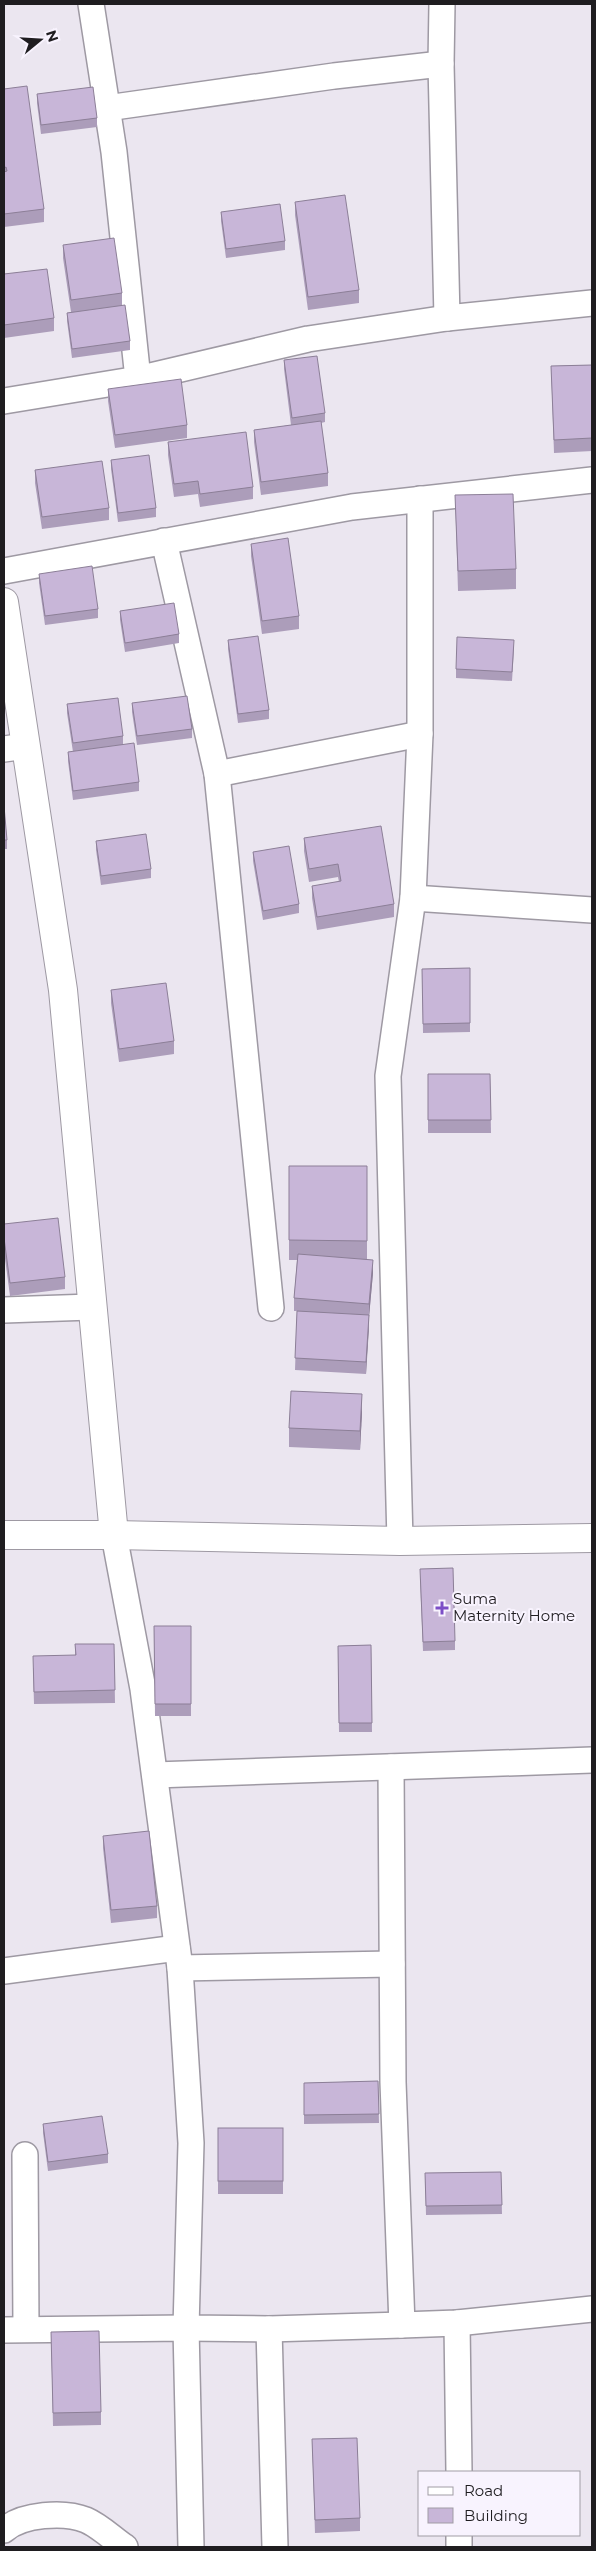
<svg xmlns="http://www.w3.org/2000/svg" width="596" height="2551" font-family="Montserrat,sans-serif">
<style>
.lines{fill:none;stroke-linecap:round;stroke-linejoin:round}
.minor-casing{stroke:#9e99a3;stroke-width:28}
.tertiary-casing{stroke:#9e99a3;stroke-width:30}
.minor{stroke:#fff;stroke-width:25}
.tertiary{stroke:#fff;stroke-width:28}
.wall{fill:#ac9dba}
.shaded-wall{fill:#8c7f97}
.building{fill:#c8b6d8;stroke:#8c7f97}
.poi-dot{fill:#7c4ec7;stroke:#f8f3fe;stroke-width:2}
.labels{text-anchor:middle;stroke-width:4;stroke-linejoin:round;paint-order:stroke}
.poi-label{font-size:15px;fill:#1f1d20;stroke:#f8f3fe;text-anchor:start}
</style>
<rect width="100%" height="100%" fill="#ebe6f0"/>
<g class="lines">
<defs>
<g id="minor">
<polyline points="442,4 441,64 447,318"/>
<polyline points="107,108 334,76 441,64"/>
<polyline points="138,379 308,339 447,318 592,303"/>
<polyline points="4,401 138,379 114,152 91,4"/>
<polyline points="164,541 217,774 271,1308"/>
<polyline points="4,571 352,507 592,480"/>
<polyline points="4,749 26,746"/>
<polyline points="217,774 420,734"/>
<polyline points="413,898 592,910"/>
<polyline points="4,1310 91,1307"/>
<polyline points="114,1535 143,1689 180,1968 191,2143 186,2328 269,2329 402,2325"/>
<polyline points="400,1541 388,1076 413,898 420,734 420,499"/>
<polyline points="391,1767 393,2082 402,2325 457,2323 592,2309"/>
<polyline points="155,1775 592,1760"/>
<polyline points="180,1968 392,1964"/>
<polyline points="4,1971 177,1948"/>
<polyline points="25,2155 26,2329"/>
<polyline points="457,2323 459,2472"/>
<polyline points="269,2329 275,2547"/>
<polyline points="4,2330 186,2328 191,2547"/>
<path d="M4 2530C22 2514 64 2511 86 2520 100 2526 113 2539 125 2547"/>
<polyline points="459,2535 459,2547"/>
</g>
<g id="tertiary">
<polyline points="4,602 63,990 114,1535"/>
<polyline points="4,1535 114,1535 400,1541 592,1538"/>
</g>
</defs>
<!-- minor casing -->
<use href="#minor" class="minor-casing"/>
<!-- tertiary casing -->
<use href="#tertiary" class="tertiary-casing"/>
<!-- minor -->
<use href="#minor" class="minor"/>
<!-- tertiary -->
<use href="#tertiary" class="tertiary"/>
</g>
<!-- wall -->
<g class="wall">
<polygon points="4,89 44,209 44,222 4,227"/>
<polygon points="37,94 97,118 97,127 41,134 37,103"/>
<polygon points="295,202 359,290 359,303 308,310 295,215"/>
<polygon points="221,212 285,241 285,250 226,258 221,221"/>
<polygon points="63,245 122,293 122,305 130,341 130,350 72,358 67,321 67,313 71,312 63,258"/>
<polygon points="4,274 54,318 54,331 4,338"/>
<polygon points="284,360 325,413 325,422 321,423 328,473 328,486 261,495 254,442 254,430 291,425 284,369"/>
<polygon points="592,365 592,451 554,453 551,366"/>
<polygon points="108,389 187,425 187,438 115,448 108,401"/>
<polygon points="168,442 253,487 253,499 200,507 198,494 174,497 168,455"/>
<polygon points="111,460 156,508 156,517 118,522 111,469"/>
<polygon points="35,470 109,508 109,520 42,529 35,483"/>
<polygon points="455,495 516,569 516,589 458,591"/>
<polygon points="251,544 299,616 299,629 262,634 251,556"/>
<polygon points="39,574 98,609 98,618 45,625 39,583"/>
<polygon points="120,611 179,634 179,643 125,652 120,620"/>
<polygon points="228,640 269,710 269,719 238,723 228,649"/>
<polygon points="514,649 512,681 456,678 456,669"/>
<polygon points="132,703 192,729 192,738 137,745 132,712"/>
<polygon points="67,704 123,736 123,745 73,752 67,713"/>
<polygon points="68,752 139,782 139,791 73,800 68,761"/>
<polygon points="4,806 7,840 7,849 4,849"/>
<polygon points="304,838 394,904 394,917 317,930 312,898 312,886 339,882 338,877 309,882 304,851"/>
<polygon points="96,841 151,869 151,878 101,885 96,850"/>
<polygon points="253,852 299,904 299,913 263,920 253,861"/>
<polygon points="470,968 470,1032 423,1033 422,969"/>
<polygon points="111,990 174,1041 174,1054 119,1062 111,1003"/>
<polygon points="428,1074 490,1074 491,1133 428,1133"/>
<polygon points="289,1166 367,1166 367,1260 373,1273 369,1317 366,1374 295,1370 297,1311 294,1311 294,1298 297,1260 289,1260"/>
<polygon points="4,1224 65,1277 65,1289 10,1296 4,1251"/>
<polygon points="362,1413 360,1450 289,1447 289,1428"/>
<polygon points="420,1578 455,1641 455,1650 423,1651"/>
<polygon points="154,1626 191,1626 191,1716 155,1716"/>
<polygon points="75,1644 114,1644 115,1703 34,1704 33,1668 75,1655"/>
<polygon points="371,1645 372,1732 339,1732 338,1646"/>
<polygon points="103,1836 157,1906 157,1918 111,1923 103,1848"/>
<polygon points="378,2081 379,2123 304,2124 304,2083"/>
<polygon points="43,2124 108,2154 108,2163 48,2171 43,2133"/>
<rect x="218" y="2128" width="65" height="66"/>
<polygon points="501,2172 502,2214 426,2215 425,2173"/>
<polygon points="51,2332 101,2412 101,2425 53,2426"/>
<polygon points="312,2439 360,2518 360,2531 315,2533"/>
</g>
<!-- shaded-wall -->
<g class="shaded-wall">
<polygon points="373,1260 373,1273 369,1317 369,1304"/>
<polygon points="369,1315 369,1328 366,1374 366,1362"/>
<polygon points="362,1394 362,1413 360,1450 360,1431"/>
</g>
<!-- building -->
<g class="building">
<polygon points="27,86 44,209 4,214 4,172 7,171 6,167 4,168 4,89"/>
<polygon points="93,87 97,118 41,125 37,94"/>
<polygon points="345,195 359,290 308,297 295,202"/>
<polygon points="280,204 285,241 226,249 221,212"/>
<polygon points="114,238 122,293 71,300 63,245"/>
<polygon points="47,269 54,318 4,325 4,274"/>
<polygon points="125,305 130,341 72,349 67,313"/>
<polygon points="317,356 325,413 292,418 284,360"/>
<polygon points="592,365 592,438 554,440 551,366"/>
<polygon points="181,379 187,425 115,435 108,389"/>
<polygon points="321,421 328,473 261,482 254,430"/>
<polygon points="246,432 253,487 200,494 198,481 174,484 168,442"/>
<polygon points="149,455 156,508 118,513 111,460"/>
<polygon points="102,461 109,508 42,517 35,470"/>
<polygon points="513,494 516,569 458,571 455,495"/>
<polygon points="288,538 299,616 262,621 251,544"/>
<polygon points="92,566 98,609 45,616 39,574"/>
<polygon points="174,603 179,634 125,643 120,611"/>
<polygon points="258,636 269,710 238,714 228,640"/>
<polygon points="457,637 514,640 512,672 456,669"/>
<polygon points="187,696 192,729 137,736 132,703"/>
<polygon points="118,698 123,736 73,743 67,704"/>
<polygon points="134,743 139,782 73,791 68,752"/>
<polygon points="4,806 7,840 4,840"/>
<polygon points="381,826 394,904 317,917 312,886 341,881 338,864 309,869 304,838"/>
<polygon points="146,834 151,869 101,876 96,841"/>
<polygon points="289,846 299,904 263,911 253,852"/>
<polygon points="470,968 470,1023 423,1024 422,969"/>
<polygon points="166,983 174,1041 119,1049 111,990"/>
<polygon points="428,1074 490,1074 491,1120 428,1120"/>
<polygon points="289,1166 367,1166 367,1241 289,1240"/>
<polygon points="58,1218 65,1277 10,1283 4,1238 4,1224"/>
<polygon points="298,1254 373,1260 369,1304 294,1298"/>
<polygon points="297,1311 369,1315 366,1362 295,1358"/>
<polygon points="291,1391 362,1394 360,1431 289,1428"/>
<polygon points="453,1568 455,1641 423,1642 420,1569"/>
<polygon points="154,1626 191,1626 191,1704 155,1704"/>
<polygon points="75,1644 114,1644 115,1690 34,1692 33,1656 76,1655"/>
<polygon points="371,1645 372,1723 339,1723 338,1646"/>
<polygon points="149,1831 157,1906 111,1910 103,1836"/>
<polygon points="378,2081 379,2114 304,2115 304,2083"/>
<polygon points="102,2116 108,2154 48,2162 43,2124"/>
<rect x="218" y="2128" width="65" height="53"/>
<polygon points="501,2172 502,2205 426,2206 425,2173"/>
<polygon points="99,2331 101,2412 53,2413 51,2332"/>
<polygon points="357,2438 360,2518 315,2520 312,2439"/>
</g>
<!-- markers -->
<path class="poi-dot" d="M439.5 1600.5h5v5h5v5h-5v5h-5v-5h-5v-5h5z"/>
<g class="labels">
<!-- poi labels -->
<g class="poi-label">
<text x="453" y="1604">Suma<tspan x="453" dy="17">Maternity Home</tspan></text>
</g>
</g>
<!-- border -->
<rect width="596" height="2551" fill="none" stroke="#1f1d20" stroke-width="10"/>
<!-- legend -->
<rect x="418" y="2471" width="162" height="65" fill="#f8f3fe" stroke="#a19da5"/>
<rect x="428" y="2487" width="25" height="8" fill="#ffffff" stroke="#a19da5"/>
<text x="464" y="2496" font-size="15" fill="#1f1d20">Road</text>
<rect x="428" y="2508" width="25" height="15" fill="#c8b6d8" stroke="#a19da5"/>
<text x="464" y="2521" font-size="15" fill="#1f1d20">Building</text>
<!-- north arrow -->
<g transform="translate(40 40) rotate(72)" stroke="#f8f3fe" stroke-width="4" paint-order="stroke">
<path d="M0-4L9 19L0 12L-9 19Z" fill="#1f1d20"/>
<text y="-8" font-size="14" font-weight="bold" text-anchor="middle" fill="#1f1d20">N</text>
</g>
</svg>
